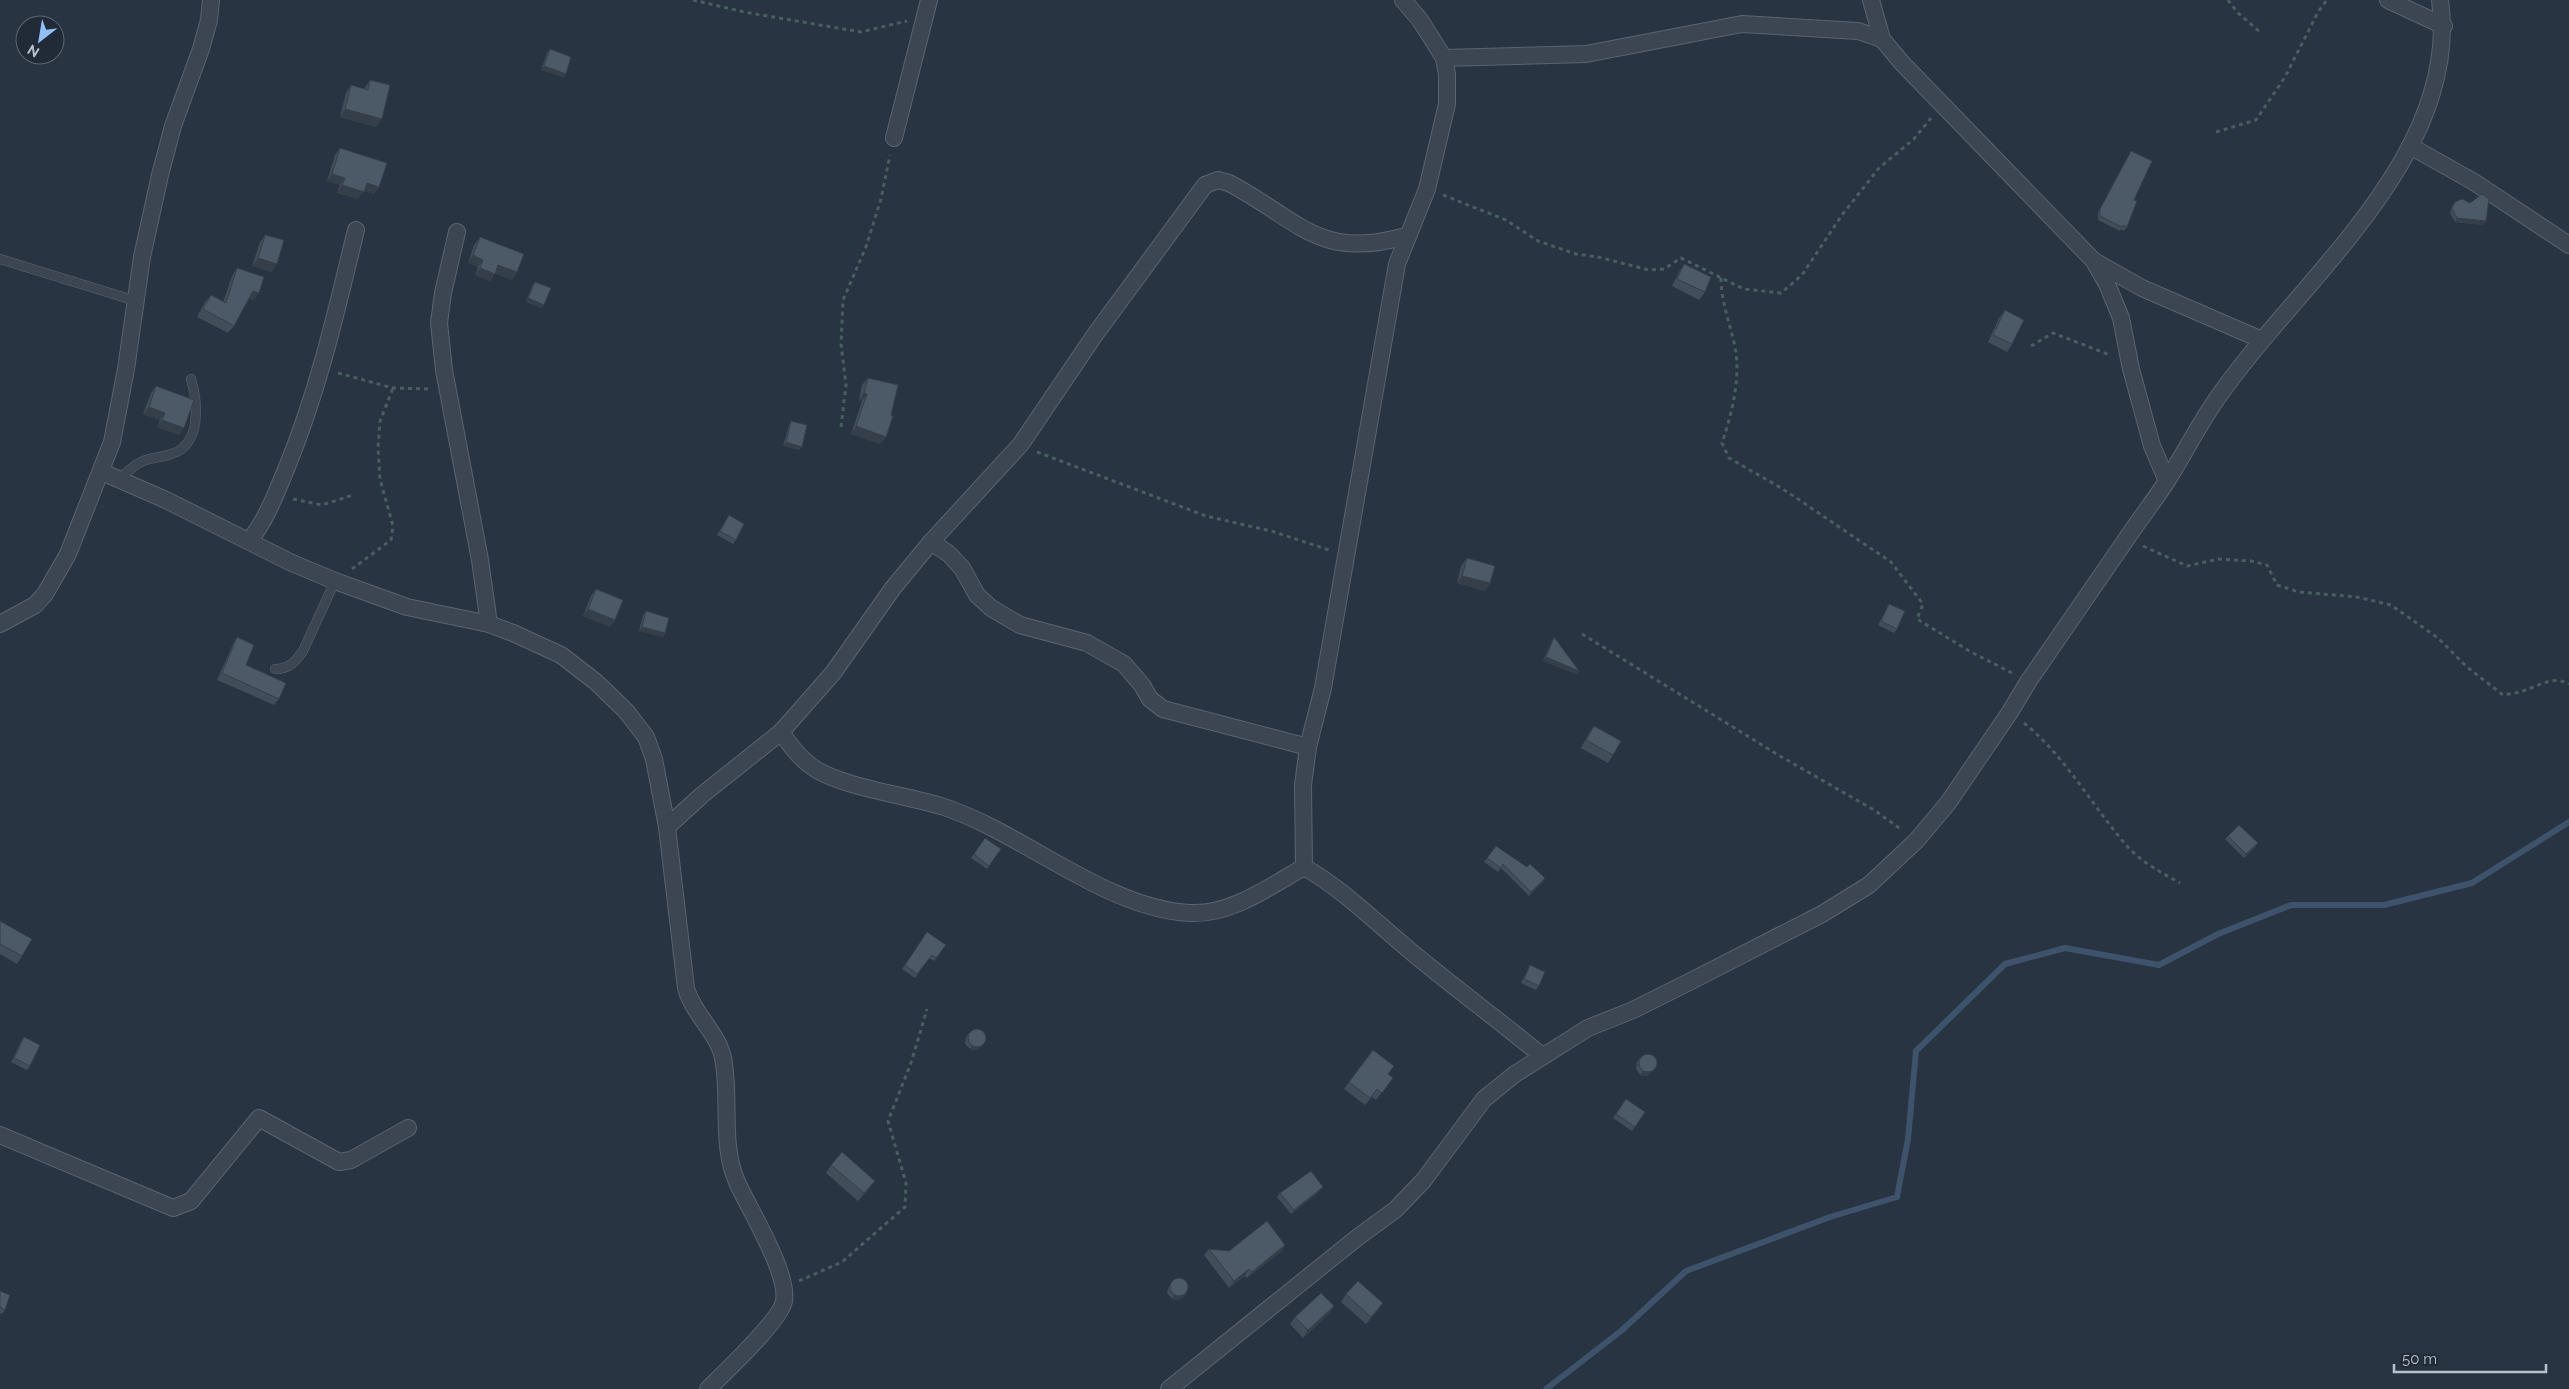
<svg xmlns="http://www.w3.org/2000/svg" width="2569" height="1389" font-family="Raleway,sans-serif">
<style>
.lines{fill:none;stroke-linecap:round;stroke-linejoin:round}
.stream{stroke:#3e536b;stroke-width:6}
.service-casing{stroke:#5a646f;stroke-width:10}
.minor-casing{stroke:#5a646f;stroke-width:18}
.path{stroke:#485e60;stroke-width:3;stroke-dasharray:4 4;stroke-linecap:butt}
.service{stroke:#3c4652;stroke-width:9}
.minor{stroke:#3c4652;stroke-width:16}
.wall{fill:#414d59}
.shaded-wall{fill:#353f49}
.building{fill:#4c5a68;stroke:#353f49}
</style>
<rect width="100%" height="100%" fill="#283442"/>
<g class="lines">
<!-- stream -->
<polyline class="stream" points="1546,1389 1621,1331 1686,1271 1830,1217 1897,1197 1908,1139 1916,1051 2005,964 2065,948 2159,965 2218,934 2291,905 2384,905 2472,883 2569,822"/>
<defs>
<g id="service">
<polyline points="0,259 136,301"/>
<path d="M119 479C126 473 133 466 141 462 151 457 161 458 171 454 202 445 198 403 191 379"/>
<path d="M275 669C289 669 295 662 303 651L335 581"/>
</g>
<g id="minor">
<path d="M1403 0 1420 20 1444 58 1447 74V104L1427 189 1397 264 1323 688 1308 747 1303 785 1304 867C1346 891 1377 924 1414 954 1456 989 1500 1021 1542 1056"/>
<polyline points="1871,0 1882,39 1902,63 2094,261 2142,288 2262,340"/>
<polyline points="2388,0 2444,26"/>
<polyline points="1444,58 1586,54 1742,24 1858,31 1882,39"/>
<polyline points="894,138 929,0"/>
<polyline points="2410,146 2474,182 2569,245"/>
<polyline points="457,232 443,293 439,323 444,370 480,560 489,624"/>
<polyline points="2094,261 2107,284 2121,318 2131,369 2152,446 2167,481"/>
<path d="M102 472 166 500 292 563 335 581 407 607 489 624 513 633 561 655 596 682 626 711 646 737 654 759 667 827 686 988C693 1014 718 1033 723 1058 731 1098 720 1144 737 1182 749 1209 789 1273 784 1301 781 1320 724 1373 708 1389"/>
<path d="M249 541C267 519 276 493 287 467 319 388 336 313 356 230"/>
<polyline points="931,542 949,554 962,568 977,595 991,608 1020,625 1087,643 1124,664 1142,685 1150,699 1163,709 1308,747"/>
<polyline points="0,624 35,605 45,594 68,554 112,442 126,369 142,257 160,175 173,126 201,49 209,20 211,0"/>
<path d="M781 732 833 673 893 588 931 542 1021 444 1094 336 1205 185 1218 180 1229 183C1299 220 1319 261 1406 236"/>
<path d="M667 827 702 795 781 732C790 745 800 759 814 768 839 786 908 796 941 806 1021 831 1105 909 1190 913 1231 915 1269 887 1304 867"/>
<polyline points="0,1135 173,1208 191,1201 259,1118 339,1162 351,1160 408,1128"/>
<path d="M1169 1389 1358 1237 1395 1210 1423 1181 1484 1099 1515 1074 1588 1028 1633 1010 1691 981 1822 914 1869 885 1916 841 1948 803 2010 712 2028 682C2060 635 2093 588 2125 541 2139 520 2154 501 2167 481 2184 454 2198 426 2216 400 2296 283 2462 157 2440 0"/>
</g>
</defs>
<!-- service casing -->
<use href="#service" class="service-casing"/>
<!-- minor casing -->
<use href="#minor" class="minor-casing"/>
<!-- path -->
<g class="path">
<polyline points="693,0 744,12 861,32 907,21"/>
<polyline points="2228,0 2238,13 2260,32"/>
<polyline points="2216,132 2256,120 2285,77 2318,12 2327,0"/>
<polyline points="1443,195 1506,220 1538,241 1576,254 1598,257 1649,270 1664,269 1681,258 1744,289 1781,293 1802,275 1842,215 1879,168 1914,139 1931,118"/>
<path d="M1721 278C1721 302 1730 323 1735 347 1741 378 1732 413 1722 443L1729 458 1783 489 1891 562 1923 604 1917 619 1971 652 2012 673"/>
<polyline points="2031,346 2053,333 2110,355"/>
<polyline points="338,373 393,388 430,389"/>
<polyline points="841,427 846,385 841,344 843,300 866,247 881,199 890,155"/>
<polyline points="1037,452 1206,516 1271,531 1329,550"/>
<polyline points="293,499 322,505 353,495"/>
<path d="M2143 546 2187 566 2219 559 2251 561 2267 565 2277 585 2299 592 2357 597 2391 605 2438 638 2467 667 2503 695C2510 694 2517 693 2523 691 2539 686 2553 675 2569 684"/>
<polyline points="352,569 391,540 393,526 380,479 378,448 380,421 393,388"/>
<polyline points="1582,634 1780,756 1874,810 1902,830"/>
<path d="M2024 723C2066 757 2092 806 2127 846 2141 862 2162 873 2180 883"/>
<polyline points="799,1281 842,1262 905,1207 906,1183 888,1121 911,1063 927,1009"/>
</g>
<!-- service -->
<use href="#service" class="service"/>
<!-- minor -->
<use href="#minor" class="minor"/>
</g>
<!-- wall -->
<g class="wall">
<polygon points="550,49 566,74 563,77 541,70 547,53"/>
<polygon points="370,80 376,127 340,117 346,93 351,85 364,89"/>
<polygon points="340,148 379,187 374,194 364,191 358,199 337,193 340,185 327,181 335,155"/>
<polygon points="2131,151 2134,200 2127,227 2124,231 2121,229 2120,231 2098,220 2098,213"/>
<polygon points="2455,202 2483,225 2455,222 2450,213 2452,206"/>
<polygon points="265,235 272,272 252,266 260,242"/>
<polygon points="480,237 517,272 512,280 495,273 490,281 475,275 478,267 468,263 474,245"/>
<polygon points="1684,264 1705,292 1699,300 1672,286 1679,272"/>
<polygon points="237,268 254,300 249,298 234,326 228,333 197,317 205,302 211,295 223,302 232,276"/>
<polygon points="535,282 544,305 542,308 526,302 532,286"/>
<polygon points="2005,310 2012,344 2007,352 1988,342 1999,318"/>
<polygon points="868,378 886,437 880,444 851,434 862,401 859,400 862,385"/>
<polygon points="156,386 179,435 157,427 160,420 143,414 151,393"/>
<polygon points="791,421 802,447 799,450 783,446 789,425"/>
<polygon points="729,515 736,540 733,544 717,535"/>
<polygon points="1467,558 1490,583 1485,591 1457,583 1461,566"/>
<polygon points="596,589 615,620 610,627 583,616 591,596"/>
<polygon points="1889,604 1897,629 1894,633 1878,625"/>
<polygon points="646,611 663,637 639,631 643,615"/>
<polygon points="237,637 246,665 279,699 274,705 217,680 233,644"/>
<polygon points="1554,637 1579,671 1576,674 1543,661 1552,641"/>
<polygon points="1594,726 1613,755 1608,763 1581,748 1589,733"/>
<polygon points="2228,836 2258,843 2255,847 2244,858 2225,839"/>
<polygon points="985,838 1001,849 987,869 971,858"/>
<polygon points="1496,846 1543,882 1529,896 1501,868 1498,872 1484,862"/>
<polygon points="0,921 22,956 17,964 0,954"/>
<polygon points="927,932 946,945 934,961 929,958 915,978 902,969"/>
<polygon points="1530,965 1539,986 1536,990 1521,983"/>
<polygon points="969,1033 982,1046 976,1050 970,1049 965,1044 966,1037"/>
<polygon points="24,1037 30,1066 27,1070 11,1062 21,1041"/>
<polygon points="1640,1058 1656,1068 1653,1071 1647,1076 1640,1075 1636,1069 1637,1062"/>
<polygon points="1388,1075 1393,1078 1376,1100 1372,1097 1365,1105 1344,1089 1349,1082"/>
<polygon points="1626,1099 1645,1112 1632,1131 1613,1118"/>
<polygon points="831,1165 870,1188 858,1201 826,1173"/>
<polygon points="1320,1191 1291,1214 1277,1197 1280,1193"/>
<polygon points="1285,1245 1281,1252 1247,1278 1245,1276 1229,1288 1204,1255 1209,1249 1229,1251"/>
<polygon points="1171,1283 1187,1292 1185,1296 1178,1300 1172,1299 1167,1293 1169,1286"/>
<polygon points="0,1291 5,1310 2,1314 0,1313"/>
<polygon points="1346,1294 1378,1311 1366,1324 1341,1302"/>
<polygon points="1334,1306 1329,1314 1303,1338 1290,1324 1295,1317"/>
</g>
<!-- shaded-wall -->
<g class="shaded-wall">
<polygon points="544,66 566,74 563,77 541,70"/>
<polygon points="345,109 382,119 376,127 340,117"/>
<polygon points="332,174 345,178 340,185 327,181"/>
<polygon points="367,183 379,187 374,194 361,190"/>
<polygon points="342,185 364,192 358,199 337,193"/>
<polygon points="2457,218 2486,221 2483,225 2455,222"/>
<polygon points="473,255 483,260 478,267 468,263"/>
<polygon points="258,258 277,264 272,272 252,266"/>
<polygon points="498,265 517,272 512,280 493,273"/>
<polygon points="480,268 495,274 490,281 475,275"/>
<polygon points="253,291 259,293 254,300 248,298"/>
<polygon points="528,298 544,305 542,308 526,302"/>
<polygon points="864,393 867,394 862,401 859,400"/>
<polygon points="149,407 165,413 160,420 143,414"/>
<polygon points="162,420 184,428 179,435 157,427"/>
<polygon points="856,426 886,437 880,444 851,434"/>
<polygon points="786,442 802,447 799,450 783,446"/>
<polygon points="1462,576 1490,583 1485,591 1457,583"/>
<polygon points="588,609 615,620 610,627 583,616"/>
<polygon points="642,627 665,633 663,637 639,631"/>
<polygon points="1546,657 1579,671 1576,674 1543,661"/>
<polygon points="2258,843 2255,847 2244,858 2246,854"/>
<polygon points="1545,878 1543,882 1529,896 1531,892"/>
<polygon points="985,1043 982,1046 976,1050 970,1049 972,1046"/>
<polygon points="1656,1068 1653,1071 1647,1076 1640,1075 1643,1071"/>
<polygon points="875,1181 870,1188 858,1201 864,1193"/>
<polygon points="1323,1187 1320,1191 1291,1214 1294,1210"/>
<polygon points="1285,1245 1281,1252 1247,1278 1252,1272"/>
<polygon points="1249,1269 1245,1276 1229,1288 1234,1281"/>
<polygon points="1187,1292 1185,1296 1178,1300 1172,1299 1174,1295"/>
<polygon points="1383,1303 1378,1311 1366,1324 1371,1317"/>
<polygon points="1334,1306 1329,1314 1303,1338 1308,1330"/>
</g>
<!-- building -->
<g class="building">
<polygon points="550,49 571,57 566,74 544,66"/>
<polygon points="370,80 390,85 382,119 345,109 351,85 368,90"/>
<polygon points="340,148 387,163 379,187 367,183 364,192 342,185 345,178 332,174"/>
<polygon points="2131,151 2152,161 2134,200 2137,201 2127,227 2124,225 2122,227 2100,216 2100,209"/>
<polygon points="2482,194 2489,199 2486,221 2457,218 2452,209 2455,202 2462,199 2470,203"/>
<polygon points="265,235 284,240 277,264 258,258"/>
<polygon points="480,237 524,254 517,272 498,265 495,274 480,268 483,260 473,255"/>
<polygon points="1684,264 1711,277 1705,292 1677,279"/>
<polygon points="237,268 264,277 259,293 253,291 234,326 203,309 211,295 226,303"/>
<polygon points="535,282 551,288 544,305 528,298"/>
<polygon points="2005,310 2024,320 2012,344 1993,335"/>
<polygon points="868,378 898,385 891,415 893,416 886,437 856,426 867,394 864,393"/>
<polygon points="156,386 194,400 184,428 162,420 165,413 149,407"/>
<polygon points="791,421 807,425 802,447 786,442"/>
<polygon points="729,515 744,524 736,540 720,531"/>
<polygon points="1467,558 1495,566 1490,583 1462,576"/>
<polygon points="596,589 623,600 615,620 588,609"/>
<polygon points="1889,604 1905,611 1897,629 1881,621"/>
<polygon points="646,611 669,618 665,633 642,627"/>
<polygon points="237,637 254,645 246,665 286,683 279,699 222,673"/>
<polygon points="1554,637 1579,671 1546,657"/>
<polygon points="1594,726 1621,741 1613,755 1586,740"/>
<polygon points="2239,825 2258,843 2246,854 2228,836"/>
<polygon points="985,838 1001,849 989,866 974,854"/>
<polygon points="1496,846 1527,867 1530,864 1545,878 1531,892 1503,864 1501,868 1487,858"/>
<polygon points="0,921 32,939 22,956 0,944"/>
<polygon points="927,932 946,945 936,958 932,955 917,974 905,965"/>
<polygon points="1530,965 1545,972 1539,986 1524,979"/>
<circle cx="977" cy="1038" r="9"/>
<polygon points="24,1037 40,1045 30,1066 14,1058"/>
<polygon points="1373,1050 1394,1066 1388,1074 1393,1078 1382,1093 1377,1089 1370,1098 1349,1082"/>
<circle cx="1648" cy="1063" r="9"/>
<polygon points="1626,1099 1645,1112 1635,1127 1616,1114"/>
<polygon points="842,1152 875,1181 864,1193 831,1165"/>
<polygon points="1311,1171 1323,1187 1294,1210 1280,1193"/>
<polygon points="1267,1221 1285,1245 1252,1272 1249,1269 1234,1281 1209,1249 1229,1251"/>
<circle cx="1179" cy="1287" r="9"/>
<polygon points="1358,1281 1383,1303 1371,1317 1346,1294"/>
<polygon points="0,1291 10,1295 5,1310 0,1307"/>
<polygon points="1321,1293 1334,1306 1308,1330 1295,1317"/>
</g>
<!-- north arrow -->
<g transform="translate(40 40) rotate(211)"><circle r="24" fill="#202b37" stroke="#5d6773"/>
<path d="M0-4L9 19L0 12L-9 19Z" fill="#94bff6"/>
<text y="-8" font-size="14" font-weight="bold" text-anchor="middle" fill="#b9c1cc">N</text>
</g>
<!-- scale -->
<path d="M2394 1364v8h152v-8" fill="none" stroke="#b9c1cc" stroke-width="2.5"/>
<text x="2402" y="1364" font-size="15" fill="#b9c1cc" stroke="#202b37" stroke-width="4" paint-order="stroke">50 m</text>
</svg>
